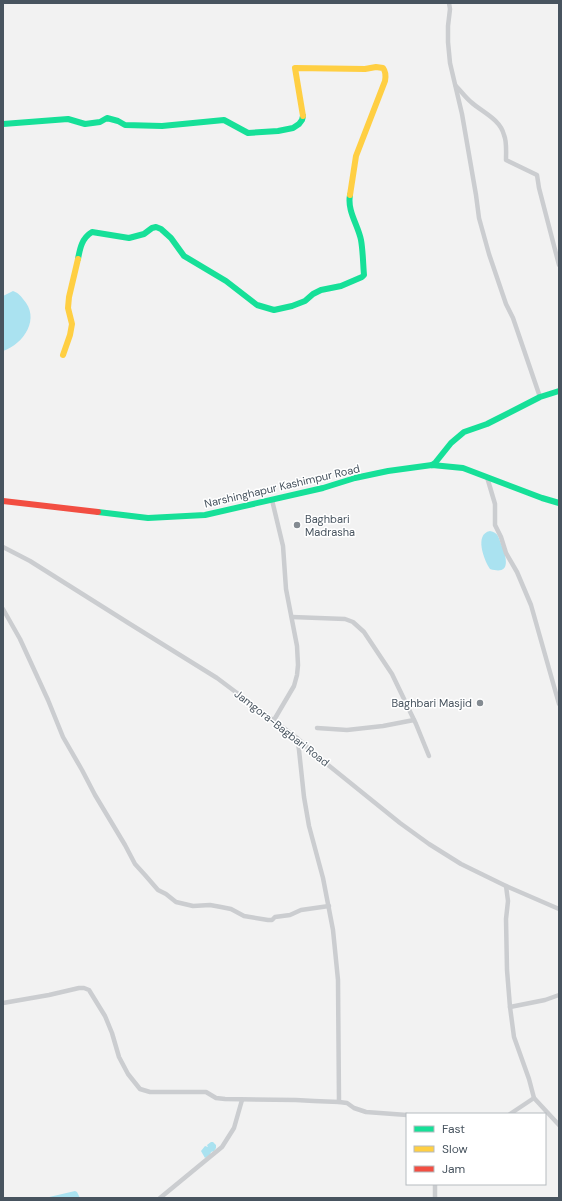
<svg xmlns="http://www.w3.org/2000/svg" width="562" height="1201" font-family="'DM Sans',sans-serif">
<style>
.water{fill:#aae2f0}
.lines{fill:none;stroke-linecap:round;stroke-linejoin:round}
.street{stroke:#cbcdd0;stroke-width:4.5}
.fast{stroke:#16e098;stroke-width:6}
.slow{stroke:#ffcf43;stroke-width:6}
.jam{stroke:#f24e42;stroke-width:6}
.poi-dot{fill:#848b92;stroke:#fff;stroke-width:1.5}
.labels{text-anchor:middle;stroke-width:3;stroke-linejoin:round;paint-order:stroke}
.street-label{font-size:11px;fill:#48545f;stroke:#fff}
.poi-label{font-size:11px;fill:#48545f;stroke:#fff;text-anchor:start}
</style>
<rect width="100%" height="100%" fill="#f2f2f2"/>
<!-- water -->
<g class="water">
<path d="M13 291C18 293 20 295 23 299 41 318 24 344 3 351V296Z"/>
<path d="M490 531C494 532 496 533 498 536 500 540 501 545 503 548 507 561 510 575 490 569 484 560 474 534 490 531Z"/>
<polygon points="211,1142 213,1142 216,1145 216,1148 214,1151 211,1152 210,1155 205,1158 201,1151 205,1146 208,1147 207,1145"/>
<polygon points="75,1191 77,1192 80,1198 45,1198"/>
</g>
<g class="lines">
<!-- street -->
<g class="street">
<polyline points="449,3 450,9 448,26 448,42 450,63 462,114 476,195 479,218 489,254 506,304 513,318 540,397"/>
<path d="M456 86C461 91 465 97 471 102 482 112 500 119 504 135 507 142 506 151 506 160L537 175 539 188 559 265"/>
<polyline points="487,477 495,504 495,525 501,537 506,553 517,572 531,605 559,704"/>
<polyline points="272,500 283,546 286,589 297,646 298,665 297,675 294,686 274,720"/>
<polyline points="3,547 30,561 130,624 217,678 297,738 317,756 400,823 429,844 461,864 506,886 559,909"/>
<polyline points="3,609 20,639 48,700 63,737 82,770 95,795 125,845 135,864 145,875 158,890 166,894 176,902 193,906 210,905 221,907 231,909 244,916 268,920 272,920 275,917 290,915 301,910 329,906"/>
<polyline points="292,617 345,619 353,622 364,632 392,674 416,724 429,756"/>
<polyline points="317,728 347,730 383,726 414,720"/>
<polyline points="297,738 299,750 304,797 309,826 323,878 333,930 338,980 339,1102"/>
<polyline points="506,886 508,901 506,919 507,970 510,1007 514,1037 529,1079 534,1098 559,1125"/>
<polyline points="3,1003 49,995 79,988 84,988 89,990 105,1016 112,1033 119,1057 128,1074 140,1089 150,1092 206,1092 216,1098 225,1099 296,1100 314,1101 339,1102 347,1103 354,1108 366,1112 407,1115"/>
<polyline points="510,1007 545,1000 559,995"/>
<polyline points="510,1114 534,1098"/>
<polyline points="160,1198 211,1156 222,1147 234,1128 242,1100"/>
<polyline points="435,1198 435,1184"/>
</g>
<!-- fast -->
<g class="fast">
<polyline points="3,124 68,119 85,124 100,122 107,118 118,121 125,125 162,126 224,120 248,133 278,131 293,128 299,124 302,120 303,116"/>
<path d="M78 259C80 248 82 238 92 232L129 238 144 234 152 228 156 227 161 229 171 238 184 256 226 281 257 305 274 310 292 306 305 301 313 294 321 290 341 286 362 277 364 275C363 264 363 251 361 240 358 225 347 211 350 195"/>
<polyline points="432,465 435,463 451,443 464,432 487,424 540,397 559,391"/>
<polyline points="98,512 148,518 205,515 323,488 355,478 388,471 432,465 463,468 542,498 559,503"/>
</g>
<!-- slow -->
<g class="slow">
<path d="M303 116 295 68 365 69 376 67 383 68C386 72 386 76 385 81L356 156 350 195"/>
<polyline points="63,355 70,335 72,324 68,308 69,297 78,259"/>
</g>
<!-- jam -->
<polyline class="jam" points="3,501 98,512"/>
</g>
<!-- markers -->
<g class="poi-dot">
<circle cx="297" cy="525" r="4"/>
<circle cx="480" cy="703" r="4"/>
</g>
<g class="labels">
<!-- street labels -->
<g class="street-label">
<text transform="translate(282 486) rotate(-13)" y="4">Narshinghapur Kashimpur Road</text>
<text transform="translate(282 728) rotate(38)" y="4">Jamgora-Bagbari Road</text>
</g>
<!-- poi labels -->
<g class="poi-label">
<text x="305" y="523">Baghbari<tspan x="305" dy="13">Madrasha</tspan></text>
<text x="472" y="707" text-anchor="end">Baghbari Masjid</text>
</g>
</g>
<!-- border -->
<rect width="562" height="1201" fill="none" stroke="#48545f" stroke-width="8"/>
<!-- legend -->
<rect x="406" y="1113" width="140" height="72" fill="#ffffff" stroke="#b6bbbf"/>
<rect x="414" y="1126" width="20" height="6" fill="#16e098" stroke="#b6bbbf"/>
<text x="442" y="1133" font-size="12" fill="#48545f">Fast</text>
<rect x="414" y="1146" width="20" height="6" fill="#ffcf43" stroke="#b6bbbf"/>
<text x="442" y="1153" font-size="12" fill="#48545f">Slow</text>
<rect x="414" y="1166" width="20" height="6" fill="#f24e42" stroke="#b6bbbf"/>
<text x="442" y="1173" font-size="12" fill="#48545f">Jam</text>
</svg>
